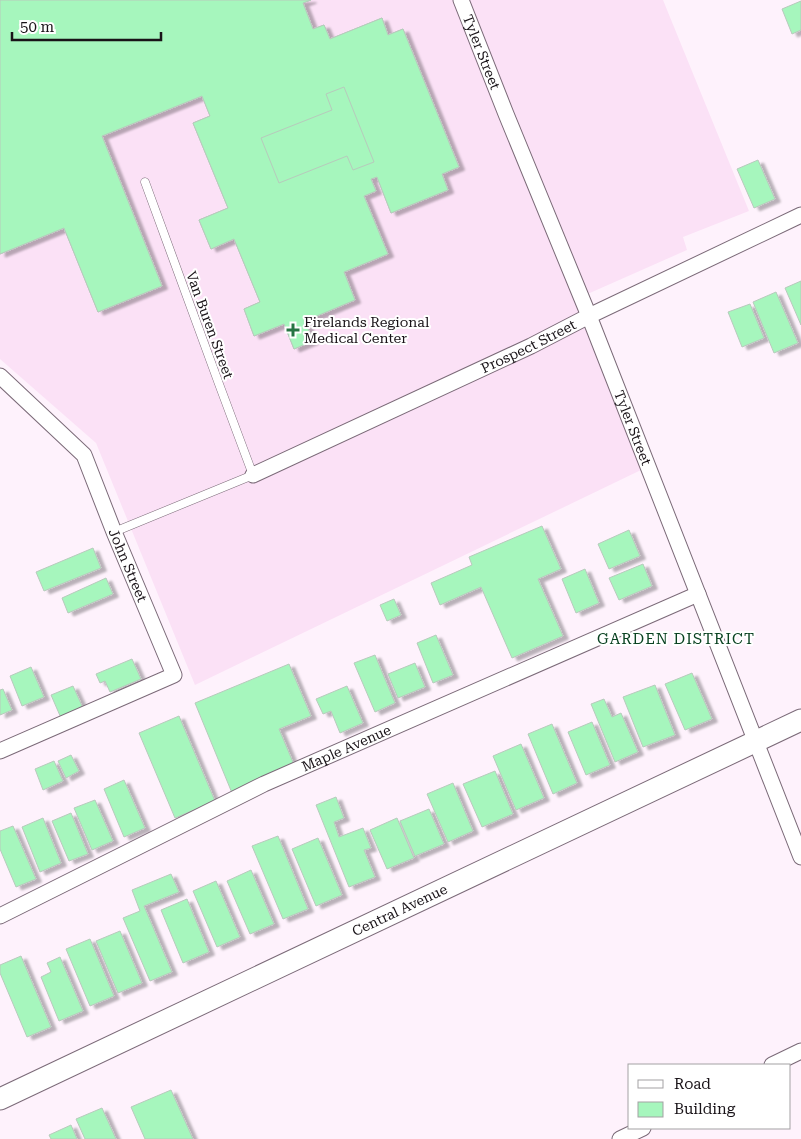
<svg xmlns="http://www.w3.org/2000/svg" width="801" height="1139" font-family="'Roboto Serif',serif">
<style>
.built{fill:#fbe1f6}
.building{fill:#a6f6bd;stroke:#b7cabc;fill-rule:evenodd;filter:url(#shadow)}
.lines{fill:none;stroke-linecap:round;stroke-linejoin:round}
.lane-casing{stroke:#7b6a78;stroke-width:9}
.street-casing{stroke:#7b6a78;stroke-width:17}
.secondary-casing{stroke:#7b6a78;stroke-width:23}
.lane{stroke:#fff;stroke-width:8}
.street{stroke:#fff;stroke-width:15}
.secondary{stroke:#fff;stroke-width:21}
.poi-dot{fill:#267443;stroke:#fff;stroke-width:2}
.labels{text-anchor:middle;stroke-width:4;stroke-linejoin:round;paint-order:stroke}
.street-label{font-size:14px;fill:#191318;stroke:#fff}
.poi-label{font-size:14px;fill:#191318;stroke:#fff;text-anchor:start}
.neighbourhood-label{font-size:15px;letter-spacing:1px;fill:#094221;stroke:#fff}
</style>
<defs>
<filter id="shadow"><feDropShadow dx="5.5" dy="3" stdDeviation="1" flood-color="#0004"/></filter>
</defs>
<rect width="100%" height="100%" fill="#fef2fc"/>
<!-- built -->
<polygon class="built" points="0,0 663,0 749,211 683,237 687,250 574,300 641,470 195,685 96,443 0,359"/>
<!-- building -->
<g class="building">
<path d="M0 0H311L303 3 313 29 324 25 330 39 382 18 388 35 403 29 459 167 442 174 448 190 391 213 377 177 371 179 376 191 364 196 388 254 344 272 355 300 305 321 313 341 294 349 284 324 254 336 244 309 260 302 234 239 211 249 199 220 228 208 193 123 210 116 202 96 102 136 162 286 98 312 64 228 0 254ZM344 87 374 162 353 170 347 156 279 183 261 138 332 110 326 94Z"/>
<polygon points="0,0 311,0 303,3 313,29 324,25 330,39 382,18 388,35 403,29 459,167 442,174 448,190 391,213 377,177 371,179 376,191 364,196 388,254 344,272 355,300 305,321 313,341 294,349 284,324 254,336 244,309 260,302 234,239 211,249 199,220 228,208 193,123 210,116 202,96 102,136 162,286 98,312 64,228 0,254"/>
<polygon points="801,1 801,30 792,34 782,9"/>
<polygon points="344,87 374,162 353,170 347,156 279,183 261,138 332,110 326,94"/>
<polygon points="758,160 775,199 754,208 737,169"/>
<polygon points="801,281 801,325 785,288"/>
<polygon points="776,292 798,343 774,353 753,302"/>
<polygon points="750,304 764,338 742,347 728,312"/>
<polygon points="542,526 561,569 538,579 563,636 512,658 481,587 440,605 431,583 472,565 469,557"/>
<polygon points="629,530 640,556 609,569 598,544"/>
<polygon points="93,548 101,568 44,591 36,572"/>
<polygon points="643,564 652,586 619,600 609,578"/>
<polygon points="585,569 599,603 576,613 562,579"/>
<polygon points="106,578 113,594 68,613 62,598"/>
<polygon points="394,599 401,615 387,621 380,605"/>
<polygon points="436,635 453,675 433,683 417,643"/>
<polygon points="375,655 395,703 375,712 354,663"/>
<polygon points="132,659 141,679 110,692 105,681 100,683 96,674"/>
<polygon points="415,663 425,687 398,698 388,674"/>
<polygon points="289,664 311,716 279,729 295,767 232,793 195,703"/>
<polygon points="31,667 44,697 22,706 10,676"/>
<polygon points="692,673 712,719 685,730 665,684"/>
<polygon points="655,685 675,735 643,747 623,697"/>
<polygon points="73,686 83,708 61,718 51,695"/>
<polygon points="347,686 363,723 340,733 331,711 323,714 316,699"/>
<polygon points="3,689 12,710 0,715 0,690"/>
<polygon points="604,699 612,717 621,713 638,752 615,762 591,704"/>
<polygon points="179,716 215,801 175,818 139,733"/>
<polygon points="592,722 610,765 586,775 568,732"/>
<polygon points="552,724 577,783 553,794 528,734"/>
<polygon points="521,744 544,798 516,810 493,756"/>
<polygon points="71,755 79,771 66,778 58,761"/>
<polygon points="54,761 63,781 43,790 35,769"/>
<polygon points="495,771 513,814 482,827 463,784"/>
<polygon points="124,780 145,828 124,837 104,789"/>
<polygon points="453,783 473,831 448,842 427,794"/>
<polygon points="336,797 344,818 334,822 339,837 363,828 371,848 364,850 375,877 349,887 316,805"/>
<polygon points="95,800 113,841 92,850 74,808"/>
<polygon points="429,809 444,844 415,856 400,821"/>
<polygon points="71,813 88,854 69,861 52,821"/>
<polygon points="43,818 61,863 40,872 22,827"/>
<polygon points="397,818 414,858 387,869 370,830"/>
<polygon points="13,826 36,879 16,887 0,849 0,831"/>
<polygon points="278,836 308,909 283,919 252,846"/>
<polygon points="318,838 342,895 316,906 292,849"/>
<polygon points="251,870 274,924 250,934 227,881"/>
<polygon points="171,874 179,892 144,906 172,972 150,981 123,918 140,911 132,890"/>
<polygon points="216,881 240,937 217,947 193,891"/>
<polygon points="187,899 209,952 183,963 161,910"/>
<polygon points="120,931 142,983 118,993 96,941"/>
<polygon points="90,939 114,996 90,1006 66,949"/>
<polygon points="21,956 51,1027 27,1037 0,973 0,965"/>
<polygon points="60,957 83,1011 59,1021 41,977 51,972 47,963"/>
<polygon points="171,1090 193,1139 145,1139 131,1107"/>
<polygon points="102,1108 116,1139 85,1139 76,1119"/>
<polygon points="71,1125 77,1139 51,1139 49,1135"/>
</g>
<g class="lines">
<defs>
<polyline id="lane" points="114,532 253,475 219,384 145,182"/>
<g id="street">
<path id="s1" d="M461 0 506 114 589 316 801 857"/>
<path id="s2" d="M0 376 84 455 114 532 174 675 0 751"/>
<path id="s3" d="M253 475 531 346 589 316 801 215"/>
<path id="s4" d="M0 916 264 784 698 594"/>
<polyline points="772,1065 801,1051"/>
<polyline points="620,1139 643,1128"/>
</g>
<g id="secondary">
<path id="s5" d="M0 1099 801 720"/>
</g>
</defs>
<!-- lane casing -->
<use href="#lane" class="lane-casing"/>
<!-- street casing -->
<use href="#street" class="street-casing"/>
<!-- secondary casing -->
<use href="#secondary" class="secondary-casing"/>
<!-- lane -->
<use href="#lane" class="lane"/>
<!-- street -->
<use href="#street" class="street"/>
<!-- secondary -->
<use href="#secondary" class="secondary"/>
</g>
<!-- markers -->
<path class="poi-dot" d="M290.5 322.5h5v5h5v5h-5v5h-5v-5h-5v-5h5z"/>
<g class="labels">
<!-- street labels -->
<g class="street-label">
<text dy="5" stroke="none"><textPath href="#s1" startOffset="56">Tyler Street</textPath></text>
<text transform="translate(210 325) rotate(70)" y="5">Van Buren Street</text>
<text dy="5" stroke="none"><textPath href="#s3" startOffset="304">Prospect Street</textPath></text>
<text dy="5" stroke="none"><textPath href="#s1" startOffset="461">Tyler Street</textPath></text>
<text dy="5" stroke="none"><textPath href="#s2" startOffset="234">John Street</textPath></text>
<text dy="5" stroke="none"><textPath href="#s4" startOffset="385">Maple Avenue</textPath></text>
<text dy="5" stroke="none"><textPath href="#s5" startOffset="442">Central Avenue</textPath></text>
</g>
<!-- poi labels -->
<g class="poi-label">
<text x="304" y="327">Firelands Regional<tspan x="304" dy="16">Medical Center</tspan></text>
</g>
<!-- neighbourhood labels -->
<g class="neighbourhood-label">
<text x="676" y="644">GARDEN DISTRICT</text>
</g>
</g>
<!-- legend -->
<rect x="628" y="1064" width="162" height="65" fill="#ffffff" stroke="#a3a1a3"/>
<rect x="638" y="1080" width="25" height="8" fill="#ffffff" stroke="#a3a1a3"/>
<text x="674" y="1089" font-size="15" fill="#191318">Road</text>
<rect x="638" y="1102" width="25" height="15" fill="#a6f6bd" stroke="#a3a1a3"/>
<text x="674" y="1114" font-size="15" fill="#191318">Building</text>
<!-- scale -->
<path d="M12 32v8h149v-8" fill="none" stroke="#191318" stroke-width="2.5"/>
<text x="20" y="32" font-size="15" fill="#191318" stroke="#ffffff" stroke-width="4" paint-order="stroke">50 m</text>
</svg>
